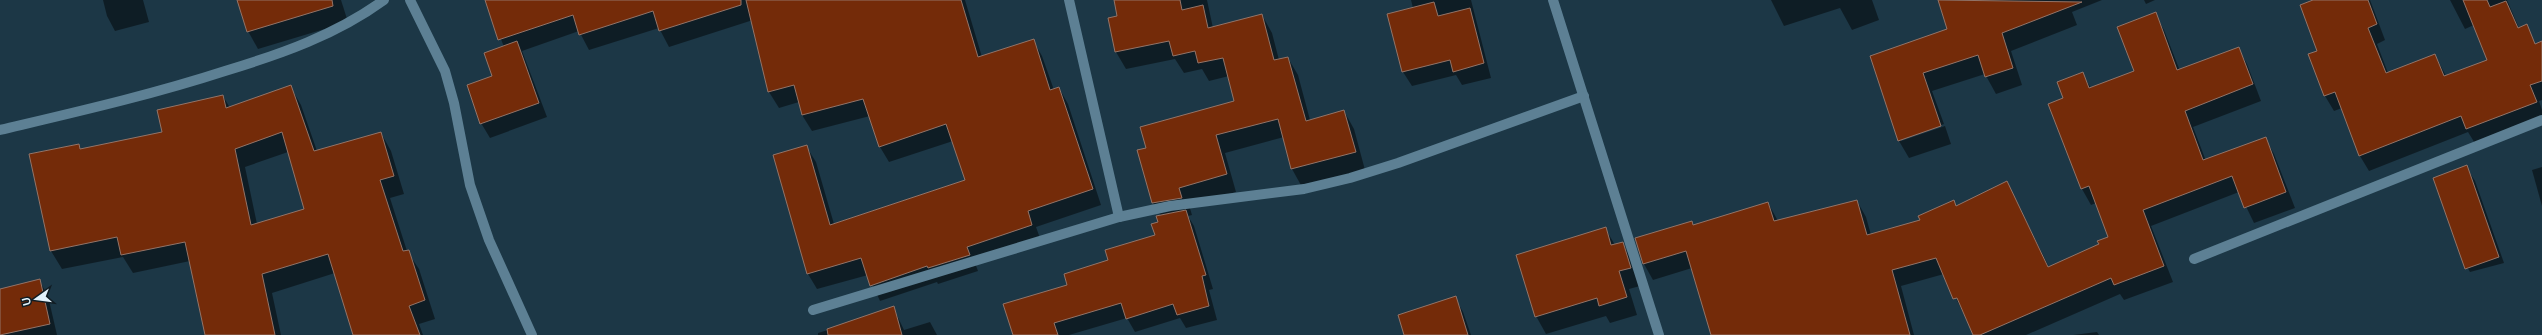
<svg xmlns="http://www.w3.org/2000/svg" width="2542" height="335" font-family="Lato,sans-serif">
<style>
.shadow{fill:#0007;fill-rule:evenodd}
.building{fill:#742b09;stroke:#937468;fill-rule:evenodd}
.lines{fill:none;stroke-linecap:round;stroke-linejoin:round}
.minor{stroke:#5d8094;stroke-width:10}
</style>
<rect width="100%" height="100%" fill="#1c3746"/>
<!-- shadow -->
<g class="shadow">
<polygon points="103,0 143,0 149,22 115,31 107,16"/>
<polygon points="238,0 341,0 348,22 258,49 248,31"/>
<polygon points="486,0 965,0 982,57 1033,40 1042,56 1054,90 1059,88 1068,104 1101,205 1036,227 1041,241 975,263 978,271 938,284 937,282 880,301 868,275 817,289 808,274 806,146 816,162 834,224 966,181 953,141 889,162 880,147 870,116 812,131 802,115 799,102 779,108 769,92 753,20 669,47 659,28 589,50 579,31 522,51 547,117 490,138 481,123 504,47"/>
<polygon points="1115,0 1207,0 1213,28 1262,15 1272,33 1279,60 1288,58 1298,75 1310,120 1344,111 1354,129 1365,170 1302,187 1292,169 1284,137 1225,153 1236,192 1189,205 1192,215 1188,216 1194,226 1213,289 1209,290 1217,320 1186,328 1180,318 1135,332 1127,318 1069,335 1014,335 1068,286 1156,236 1161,216 1153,203 1147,149 1235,101 1229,76 1209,81 1202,69 1184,73 1175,59 1126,69 1116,52 1118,17"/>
<polygon points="1411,0 1471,0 1491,78 1462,85 1456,75 1412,86 1403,72 1388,14 1413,8"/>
<polygon points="1771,0 1872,0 1879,20 1852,30 1840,8 1784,26"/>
<polygon points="1939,0 2102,0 2072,12 2077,25 2011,51 2022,85 1996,94 1985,74 1932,91 1944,124 1901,139 1901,141 1945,126 1951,144 1909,158 1899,141 1871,56 1949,30"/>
<polygon points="2144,0 2155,0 2146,4"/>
<polygon points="2316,0 2370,0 2385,40 2377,44 2388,73 2435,55 2446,76 2489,60 2474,25 2465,29 2450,0 2507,0 2519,28 2526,25 2542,59 2542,100 2539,101 2542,110 2542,119 2476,145 2468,132 2369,171 2360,156 2342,108 2334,111 2325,96 2309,55 2319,51"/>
<polygon points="2155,14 2164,30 2180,71 2238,48 2247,64 2261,101 2193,127 2206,161 2265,138 2274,154 2295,208 2254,223 2239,192 2151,226 2173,282 2124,300 2120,294 2026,335 1974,335 1944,274 1901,286 1914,335 1719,335 1692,268 1653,280 1644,264 1693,226 1768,203 1778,221 1857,201 1866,217 1871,235 1921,221 1956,207 2015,199 2049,267 2100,245 2109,238 2096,203 2091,205 2082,189 2050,104 2064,99 2082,74 2091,88 2135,72"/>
<path d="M290 86 301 105 317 151 381 133 391 151 404 194 390 198 407 251 419 269 435 319 419 324 423 335H354L335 273 272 293 281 335H206L190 261 133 273 123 257 62 269 51 251 31 155 78 145 81 150 163 133 223 96 230 108ZM288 152 305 210 257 224 245 167Z"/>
<polygon points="2466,167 2475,181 2504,263 2470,272 2462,258"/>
<polygon points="2542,167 2542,206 2532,170"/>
<polygon points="1605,228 1615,245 1622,243 1633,261 1640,286 1629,289 1637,315 1610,323 1606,316 1546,334 1536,316"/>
<polygon points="39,280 48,296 57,335 0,335 0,290"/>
<polygon points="1455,298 1463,312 1471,335 1405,335"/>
<polygon points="893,307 904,330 930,322 937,335 818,335 818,333 874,316"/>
<polygon points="2097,332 2099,335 2073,335"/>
</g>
<!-- building -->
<g class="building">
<polygon points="237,0 332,0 333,6 247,32"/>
<polygon points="485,0 741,0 741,5 659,31 653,11 579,35 573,15 498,40"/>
<polygon points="746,0 961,0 978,57 1034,39 1050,90 1059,87 1093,189 1028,211 1032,225 967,247 970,255 928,268 927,266 870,286 861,258 807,274 773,155 807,145 830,225 965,180 946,124 879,147 863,99 802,115 794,85 768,92"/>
<polygon points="1114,0 1180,0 1182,10 1203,5 1208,28 1262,14 1274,60 1288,57 1306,121 1344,110 1356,152 1291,169 1278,119 1216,135 1227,174 1179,188 1182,198 1152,203 1137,150 1146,148 1140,127 1234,101 1223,58 1198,63 1195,51 1173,56 1169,41 1115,52 1108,18 1117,16"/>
<polygon points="1938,0 2082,2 2002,33 2013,68 1985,77 1978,55 1923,73 1941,126 1898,141 1870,56 1947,29"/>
<polygon points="2313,0 2368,0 2377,24 2368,28 2386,73 2435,54 2444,76 2487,60 2463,0 2487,0 2490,7 2506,1 2518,28 2527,24 2535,44 2542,41 2542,81 2530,85 2537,102 2466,129 2461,116 2359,156 2335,92 2324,96 2308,54 2317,51 2300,5"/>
<polygon points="1434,2 1438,16 1470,8 1484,63 1453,72 1450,60 1402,72 1387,14"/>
<polygon points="2156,12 2177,70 2239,47 2253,84 2185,111 2203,160 2266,137 2286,192 2244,208 2232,176 2143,210 2164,266 2114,285 2111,278 1980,335 1973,335 1957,298 1953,299 1936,258 1892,270 1910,335 1711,335 1686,251 1643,264 1635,238 1692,221 1693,225 1768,202 1774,221 1857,200 1867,235 1920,220 1918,216 1954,200 1956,206 2007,181 2048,267 2099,244 2097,241 2108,237 2089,186 2081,189 2048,104 2063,98 2057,82 2083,72 2089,88 2134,71 2117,27"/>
<polygon points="517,41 539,103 480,124 467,85 492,76 484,53"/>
<path d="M291 85 314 151 381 132 394 176 380 180 403 251 409 250 425 300 409 306 420 335H353L328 254 262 274 275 335H205L185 242 121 255 117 237 50 251 29 154 79 144 80 149 162 132 157 110 223 95 226 108ZM282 132 304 209 251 225 235 149Z"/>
<polygon points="2467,165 2499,257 2465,269 2433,178"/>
<polygon points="1186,210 1206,275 1202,276 1209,306 1177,315 1173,304 1126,319 1121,303 1054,323 1058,335 1013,335 1003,304 1067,285 1064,274 1108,260 1105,250 1155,235 1151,224 1158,222 1156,216"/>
<polygon points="1606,227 1611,245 1623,242 1631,268 1619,271 1627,297 1599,306 1597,298 1535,317 1516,255"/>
<polygon points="40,279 50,324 0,335 0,289"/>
<polygon points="1456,296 1468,335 1404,335 1398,315"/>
<polygon points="894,306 902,335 828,335 827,329"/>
</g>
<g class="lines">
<!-- minor -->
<g class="minor">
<polyline points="410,0 445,71 454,103 470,185 489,240 532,335"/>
<polyline points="1069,0 1119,217"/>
<polyline points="1553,0 1659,335"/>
<path d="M0 130C76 112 151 95 225 71 281 54 336 35 384 0"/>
<polyline points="2194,259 2542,120"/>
<polyline points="813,310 1119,217 1170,206 1304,189 1350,178 1398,163 1584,96"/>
</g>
</g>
<!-- north arrow -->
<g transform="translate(36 299) rotate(256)" stroke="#111d24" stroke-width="3" paint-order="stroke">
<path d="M0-3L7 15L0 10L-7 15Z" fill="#e1f1fb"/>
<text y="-6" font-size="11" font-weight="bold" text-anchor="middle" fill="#e1f1fb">U</text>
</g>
</svg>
